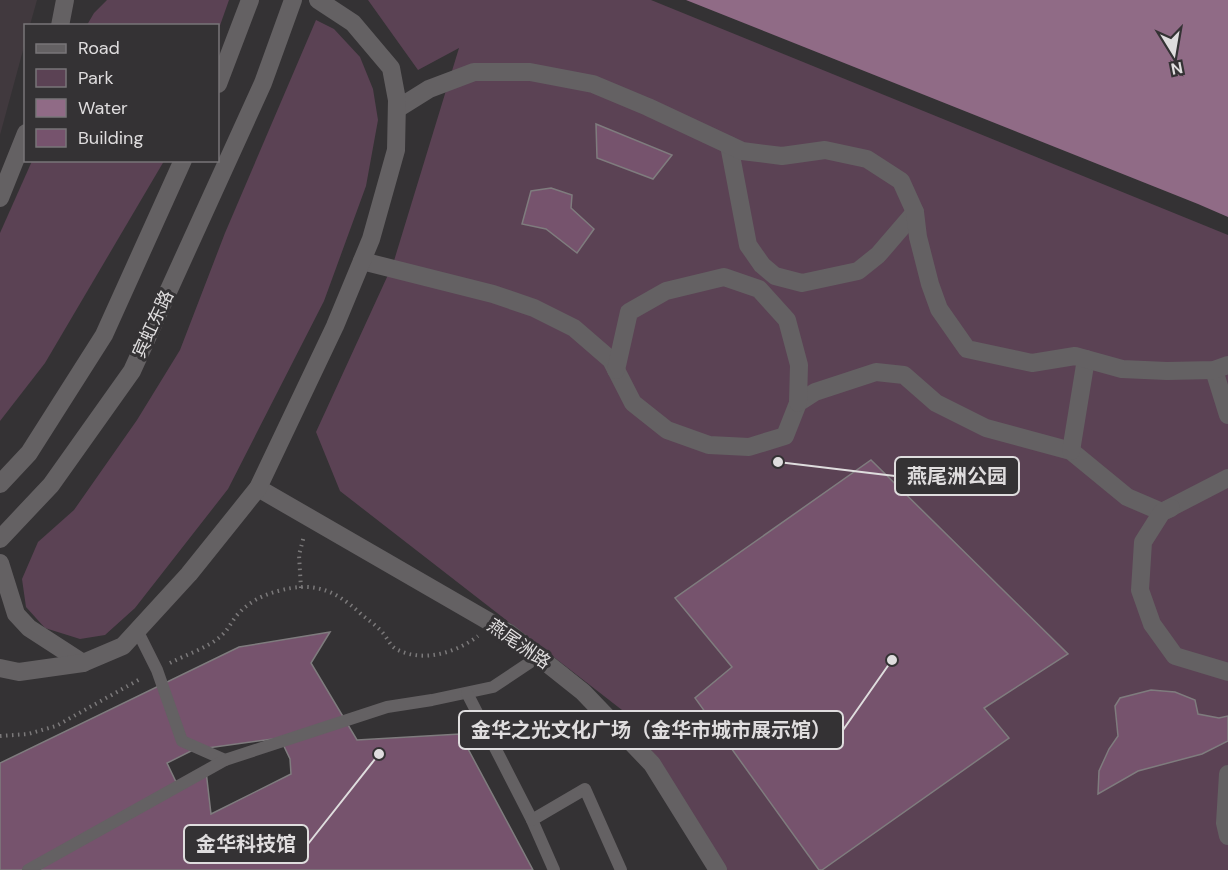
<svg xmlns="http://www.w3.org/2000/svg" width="1228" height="870" font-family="'DM Sans','Noto Sans SC',sans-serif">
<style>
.built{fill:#41393e}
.green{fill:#5b4254}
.water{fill:#906b86}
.building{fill:#76536d;stroke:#7f7c7e;stroke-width:1.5;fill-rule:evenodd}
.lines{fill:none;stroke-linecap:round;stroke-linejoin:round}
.path{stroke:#7b797a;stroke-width:4;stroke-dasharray:1.5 4.5;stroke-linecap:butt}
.service{stroke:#646163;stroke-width:12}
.pedestrian{stroke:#646163;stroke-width:18}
.minor{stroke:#646163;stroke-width:18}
.tertiary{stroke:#646163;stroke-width:18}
.secondary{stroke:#646163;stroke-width:18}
.labels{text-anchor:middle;stroke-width:6;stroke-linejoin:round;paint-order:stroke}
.street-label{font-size:18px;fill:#dfddde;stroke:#343234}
.leader{fill:none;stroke:#dfddde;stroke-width:2}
.callout-dot{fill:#dfddde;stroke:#343234;stroke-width:2}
.callout{fill:#343234;stroke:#dfddde;stroke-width:2}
.callout-label{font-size:20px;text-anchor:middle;font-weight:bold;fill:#dfddde}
</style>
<rect width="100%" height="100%" fill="#343234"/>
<!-- built -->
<polygon class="built" points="0,0 37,0 30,25 26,26 25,43 0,135"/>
<!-- green -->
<g class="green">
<polygon points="107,0 229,0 218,31 218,26 87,25 94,13"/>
<polygon points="368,0 651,0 1228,235 1228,870 724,870 631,717 340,491 316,432 393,264 459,48 418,70"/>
<polygon points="316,20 334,29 360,57 373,89 378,120 366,186 324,301 228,489 135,608 105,635 80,639 45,628 26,607 22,579 38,542 74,510 137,420 180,350 225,233"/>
<polygon points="32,161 164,161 45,363 0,421 0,233"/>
</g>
<!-- water -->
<polygon class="water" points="686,0 1228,0 1228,217 1198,204"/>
<!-- building -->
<g class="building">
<polygon points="596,124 672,155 653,179 597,158"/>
<polygon points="551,188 572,195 571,208 594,229 577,253 546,229 522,224 531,191"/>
<polygon points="871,460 1068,654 984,708 1009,738 822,870 819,870 695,698 732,667 675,598"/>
<path d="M330 632 311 663 357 740 460 734 533 870H0V763L239 647ZM280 738 290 759 291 774 211 814 206 771 178 786 167 763 193 750Z"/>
<polygon points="1151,690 1175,692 1195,700 1198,714 1219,718 1228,716 1228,741 1202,754 1138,771 1098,794 1099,771 1109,749 1118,736 1115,706 1120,698"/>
</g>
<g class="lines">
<!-- path -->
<g class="path">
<polyline points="301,588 299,555 304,536"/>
<path d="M170 663C187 654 208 648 222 635 229 629 232 620 239 613 249 602 263 595 278 591 314 581 335 590 361 614 368 620 376 625 382 632 387 637 390 646 396 649 422 663 456 653 478 636"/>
<polyline points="0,736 28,734 56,726 142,678"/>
</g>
<!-- service -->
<g class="service">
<polyline points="137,630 157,670 182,741 225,760 387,707 432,700 493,687 532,661"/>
<polyline points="467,693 532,820 554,870"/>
<polyline points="532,820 585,789 621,870"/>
<polyline points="28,870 225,760"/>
</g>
<!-- pedestrian -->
<g class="pedestrian">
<polyline points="729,145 748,245 762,265 775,276 802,283 858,271 878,255 915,212"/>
<polyline points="362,261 493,294 534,308 574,328 611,360 633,403 667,430 709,445 749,447 785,436 798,403 815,392 876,372 904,375 936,403 986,428 1071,451 1127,497 1162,512 1228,478"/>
<polyline points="616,370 629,312 666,291 724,277 759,289 787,320 799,365 798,403"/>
<polyline points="1214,370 1228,415"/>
<polyline points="1071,451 1086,359"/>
<polyline points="1171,508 1162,512 1143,542 1140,590 1152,624 1175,656 1228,672"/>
<polyline points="1228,774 1225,823 1228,836"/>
</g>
<!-- minor -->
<polyline class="minor" points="397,109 429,89 474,72 530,72 593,84 648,107 742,151 782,156 825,150 867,159 901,181 915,212 918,237 930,284 939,309 967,349 1032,363 1075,356 1122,369 1167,371 1214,370 1228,365"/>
<!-- tertiary -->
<g class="tertiary">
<polyline points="60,26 65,0"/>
<polyline points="0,198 26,133"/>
<polyline points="258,488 509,633 583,692 652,764 718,870"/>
<polyline points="0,563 16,614 29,628 83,663"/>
<polyline points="0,668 19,672 83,663 123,646 189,574 258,488 335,326 371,239 396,150 397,100 391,68 353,23 318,0"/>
</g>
<!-- secondary -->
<g class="secondary">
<polyline points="218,84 250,0"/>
<polyline points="0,484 29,453 104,335 183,160"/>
<polyline points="0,539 51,485 132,371 263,83 293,0"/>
</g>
</g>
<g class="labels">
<!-- street labels -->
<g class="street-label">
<text transform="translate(153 324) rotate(-65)" y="6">宾虹东路</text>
<text transform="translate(519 644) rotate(35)" y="6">燕尾洲路</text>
</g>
</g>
<!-- callouts -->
<path class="leader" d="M778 462L895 476M892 660L843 730M379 754L308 844"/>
<g class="callout-dot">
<circle cx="778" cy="462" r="6"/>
<circle cx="892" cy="660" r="6"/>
<circle cx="379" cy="754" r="6"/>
</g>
<g class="callout">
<rect x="895" y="457" width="124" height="38" rx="6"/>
<rect x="459" y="711" width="384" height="38" rx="6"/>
<rect x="184" y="825" width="124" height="38" rx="6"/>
</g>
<g class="callout-label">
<text x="957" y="483">燕尾洲公园</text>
<text x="651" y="737">金华之光文化广场（金华市城市展示馆）</text>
<text x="246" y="851">金华科技馆</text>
</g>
<!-- legend -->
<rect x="24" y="24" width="195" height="138" fill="#343234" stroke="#787678" stroke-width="1.5"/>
<rect x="36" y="44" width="30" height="9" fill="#646163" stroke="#787678" stroke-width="1.5"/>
<text x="78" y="54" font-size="18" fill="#dfddde">Road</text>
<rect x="36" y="69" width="30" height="18" fill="#5b4254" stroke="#787678" stroke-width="1.5"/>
<text x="78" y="84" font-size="18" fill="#dfddde">Park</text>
<rect x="36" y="99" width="30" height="18" fill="#906b86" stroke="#787678" stroke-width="1.5"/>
<text x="78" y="114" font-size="18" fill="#dfddde">Water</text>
<rect x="36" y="129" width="30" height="18" fill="#76536d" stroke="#787678" stroke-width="1.5"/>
<text x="78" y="144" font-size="18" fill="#dfddde">Building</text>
<!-- north arrow -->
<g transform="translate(1174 54) rotate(169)" stroke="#343234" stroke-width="4.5" paint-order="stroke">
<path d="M0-4.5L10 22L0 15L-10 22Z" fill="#dfddde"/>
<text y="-9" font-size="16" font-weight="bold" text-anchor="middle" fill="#dfddde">N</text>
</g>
</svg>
